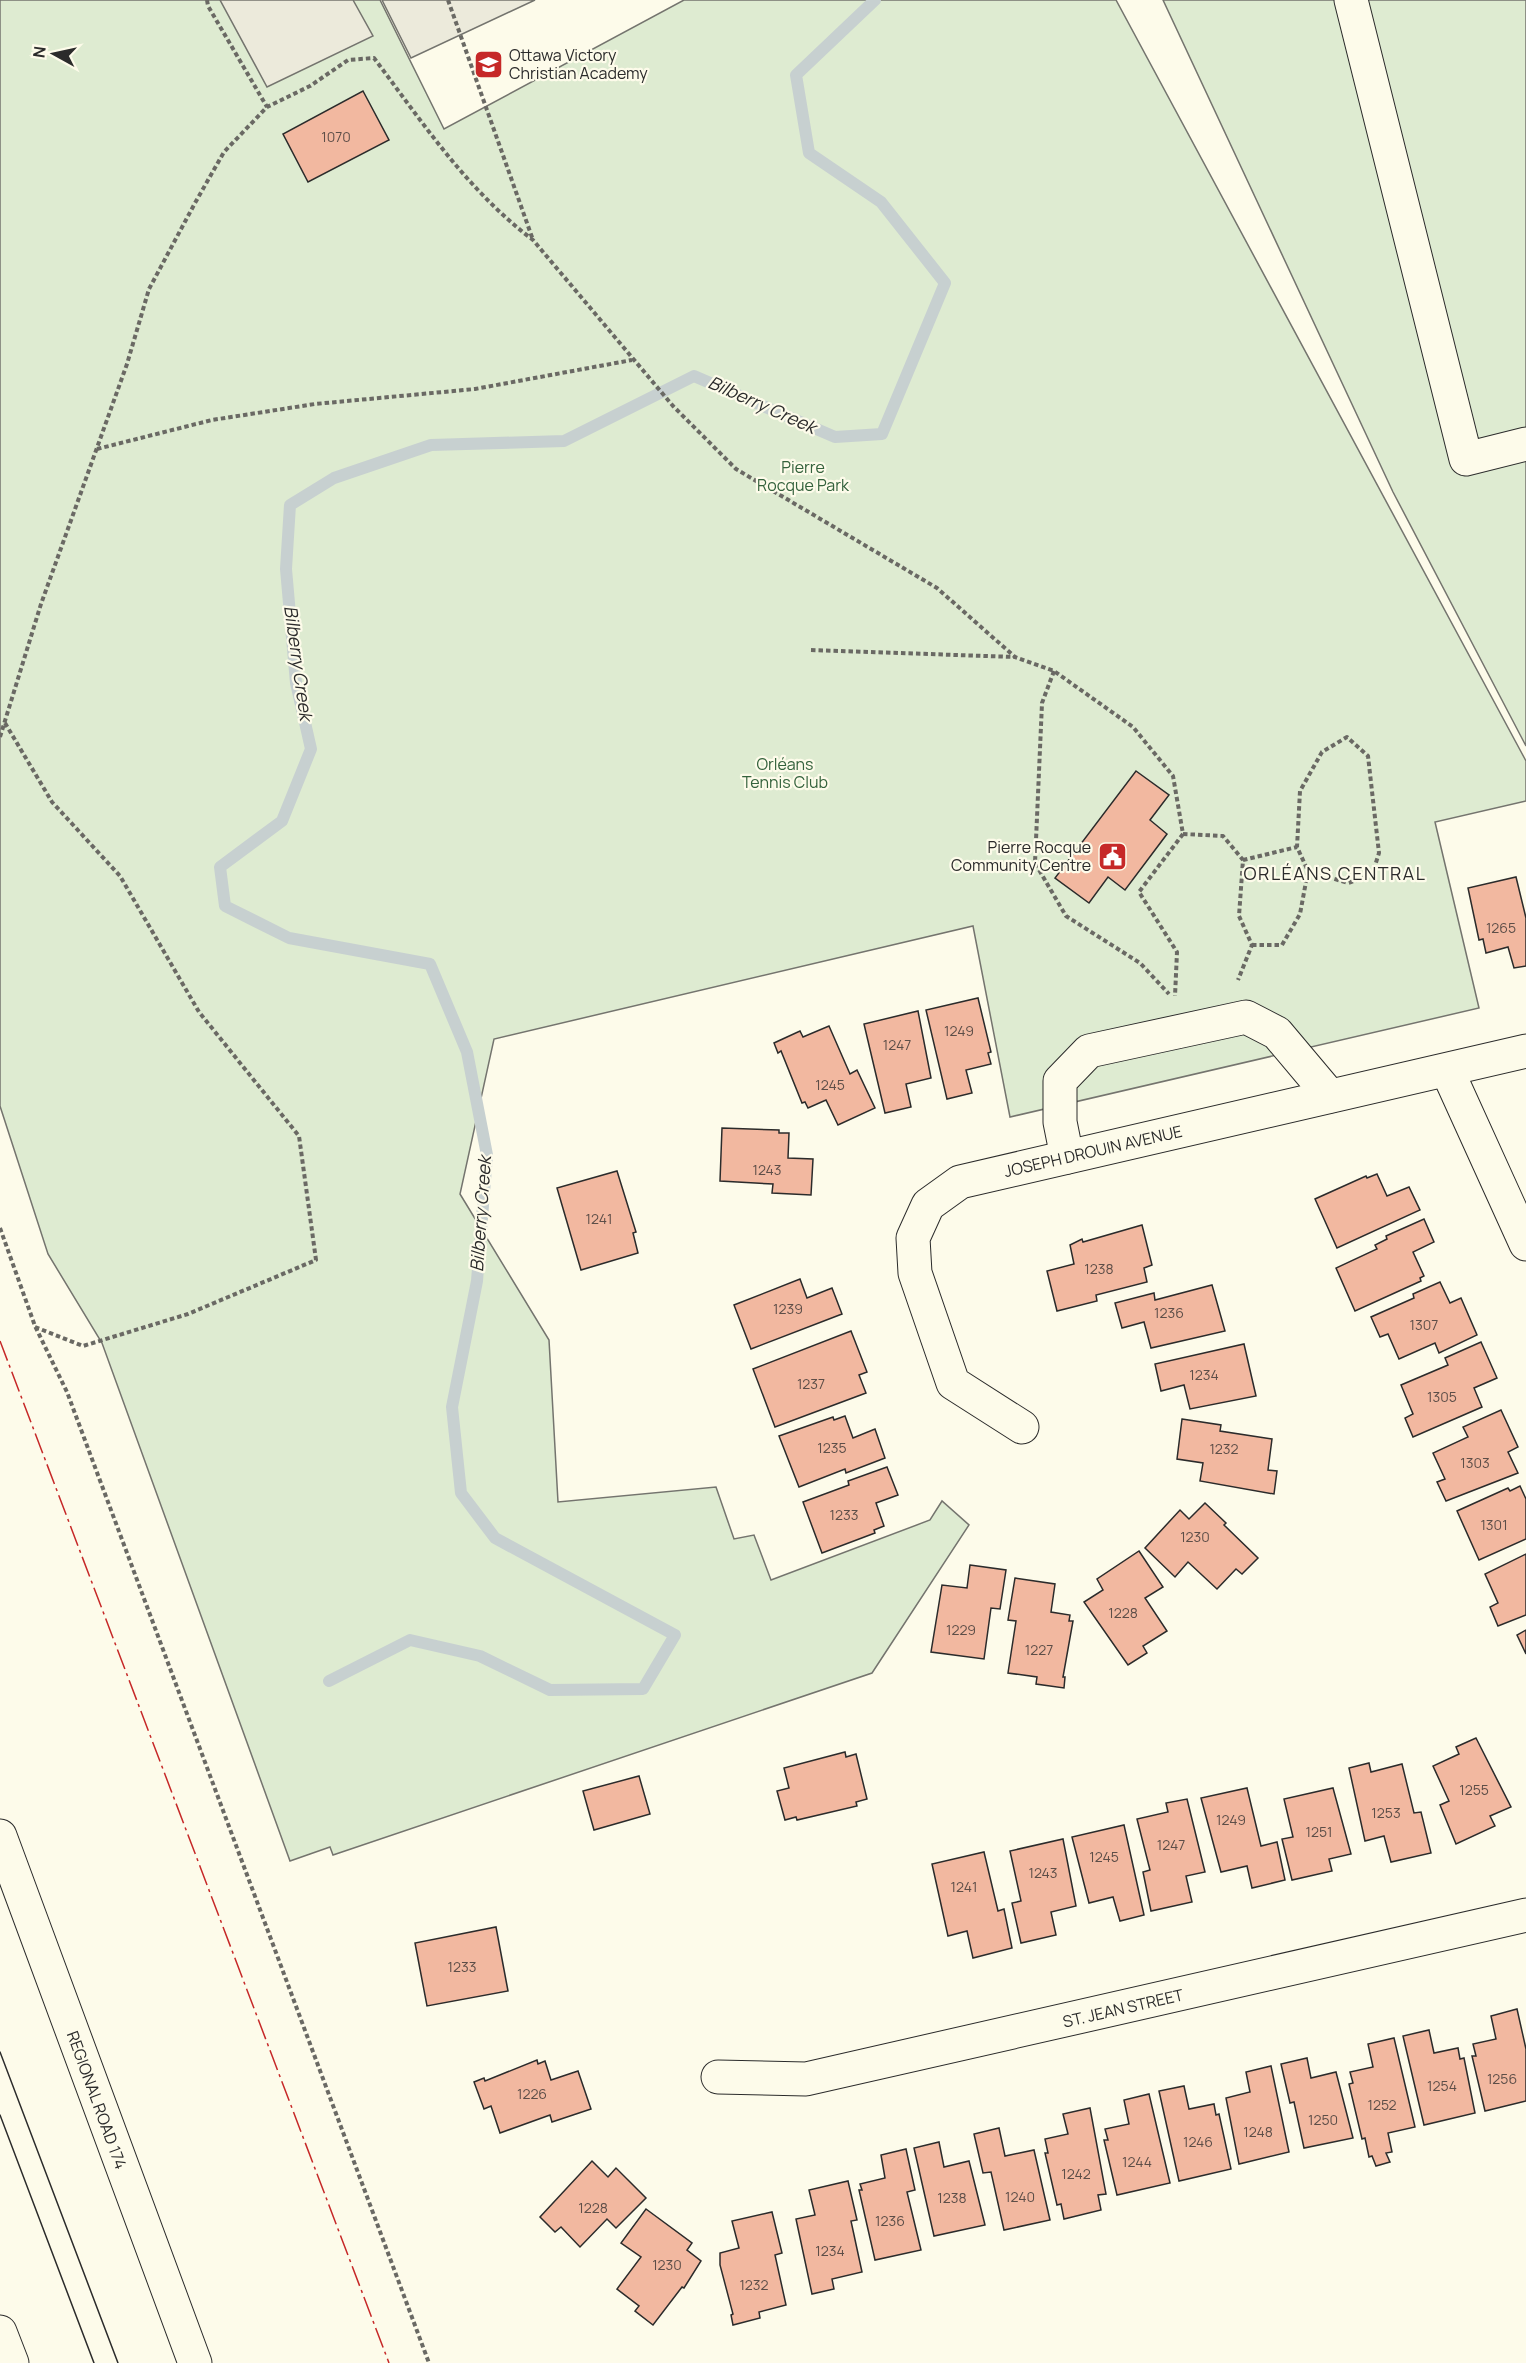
<svg xmlns="http://www.w3.org/2000/svg" width="1526" height="2363" font-family="Manrope,sans-serif">
<style>
.green{fill:#deebd1;stroke:#74746e;stroke-width:1.5}
.parking{fill:#eceadb;stroke:#74746e;stroke-width:1.5}
.lines{fill:none;stroke-linecap:round;stroke-linejoin:round}
.stream{stroke:#c7d0d0;stroke-width:12}
.building{fill:#f2b8a0;stroke:#2b2b2b;stroke-width:1.5}
.minor-casing{stroke:#2b2b2b;stroke-width:35}
.highway-casing{stroke:#2b2b2b;stroke-width:35}
.path{stroke:#6a6964;stroke-width:4;stroke-dasharray:4.5 3;stroke-linecap:butt}
.minor{stroke:#fdfbea;stroke-width:33}
.highway{stroke:#fdfbea;stroke-width:33}
.tram{stroke:#2b2b2b;stroke-width:1.5}
.power{stroke:#c62828;stroke-width:1.5;stroke-dasharray:21 4.5 3 4.5;stroke-linecap:butt}
.labels{text-anchor:middle;stroke-width:4.5;stroke-linejoin:round;paint-order:stroke}
.number-label{font-size:14px;fill:#5d4e48}
.poi-label{font-size:16px;fill:#2b2b2b;stroke:#fdfbea;text-anchor:start}
.park-label{font-size:16px;fill:#34623c;stroke:#fdfbea}
.street-label{font-size:16px;fill:#2b2b2b;stroke:#fdfbea}
.water-label{font-size:18px;font-style:italic;fill:#2b2b2b;stroke:#fdfbea}
.neighbourhood-label{font-size:18px;letter-spacing:1.5px;fill:#2b2b2b;stroke:#fdfbea}
</style>
<rect width="100%" height="100%" fill="#fdfbea"/>
<!-- green -->
<g class="green">
<polygon points="0,0 380,0 444,129 684,0 1116,0 1526,761 1526,801 1435,822 1479,1008 1010,1117 973,926 494,1039 460,1194 549,1340 558,1502 716,1487 734,1539 754,1535 771,1580 930,1520 942,1501 969,1525 872,1673 333,1855 330,1847 290,1861 102,1343 48,1254 0,1106"/>
<polygon points="1163,0 1526,0 1526,746 1393,492"/>
</g>
<!-- parking -->
<g class="parking">
<polygon points="220,0 353,0 373,36 267,87"/>
<polygon points="382,0 535,0 411,58"/>
</g>
<g class="lines">
<!-- stream -->
<polyline class="stream" points="329,1681 410,1640 480,1656 550,1690 643,1689 675,1635 495,1538 461,1493 452,1407 477,1281 487,1155 467,1052 430,964 289,938 225,906 220,867 282,821 311,749 296,683 286,569 290,505 334,478 431,445 564,441 694,376 835,437 882,434 945,283 881,202 809,153 796,75 875,0"/>
</g>
<!-- building -->
<g class="building">
<polygon points="363,91 389,140 308,182 283,134"/>
<polygon points="1136,771 1169,795 1150,820 1167,834 1125,890 1108,877 1089,903 1055,878"/>
<polygon points="1516,877 1526,918 1526,966 1514,968 1508,947 1486,953 1483,939 1479,940 1468,888"/>
<polygon points="978,998 991,1052 988,1053 991,1064 966,1070 972,1093 947,1099 926,1010"/>
<polygon points="918,1011 931,1078 906,1084 911,1107 885,1113 864,1024"/>
<polygon points="829,1026 850,1074 857,1070 875,1108 838,1125 826,1100 808,1108 805,1102 802,1103 781,1051 778,1053 774,1043 800,1031 803,1037"/>
<polygon points="722,1128 779,1130 779,1133 789,1133 788,1158 813,1159 811,1195 772,1193 773,1184 720,1181"/>
<polygon points="617,1171 636,1232 633,1233 638,1253 581,1270 557,1188"/>
<polygon points="1377,1174 1387,1196 1409,1187 1420,1210 1337,1248 1315,1199 1366,1176 1367,1178"/>
<polygon points="1424,1219 1434,1242 1413,1252 1424,1276 1420,1278 1421,1281 1355,1311 1336,1268 1377,1249 1375,1245 1387,1239 1386,1236"/>
<polygon points="1142,1225 1152,1265 1144,1268 1147,1282 1096,1295 1097,1301 1057,1311 1047,1271 1074,1264 1070,1245 1082,1239 1083,1242"/>
<polygon points="800,1279 807,1298 832,1288 842,1314 751,1349 734,1305"/>
<polygon points="1440,1282 1450,1303 1461,1298 1477,1335 1439,1353 1435,1343 1399,1359 1388,1334 1380,1337 1371,1317 1414,1298 1413,1294"/>
<polygon points="1212,1285 1225,1331 1151,1348 1144,1322 1122,1328 1115,1303 1154,1293 1155,1300"/>
<polygon points="851,1331 867,1372 859,1375 866,1393 775,1427 753,1369"/>
<polygon points="1481,1342 1497,1378 1474,1388 1482,1407 1413,1437 1405,1418 1413,1414 1401,1385 1448,1365 1445,1358"/>
<polygon points="1244,1344 1256,1396 1190,1409 1184,1385 1161,1391 1155,1364"/>
<polygon points="1501,1410 1518,1447 1508,1452 1518,1473 1446,1501 1437,1482 1445,1479 1433,1453 1468,1437 1463,1427"/>
<polygon points="845,1416 853,1438 875,1429 885,1458 846,1473 845,1469 799,1487 779,1436 833,1417 834,1420"/>
<polygon points="1182,1419 1221,1425 1220,1431 1272,1439 1268,1470 1277,1471 1274,1494 1200,1481 1203,1463 1177,1459"/>
<polygon points="887,1467 898,1495 876,1503 884,1526 874,1530 875,1533 822,1553 803,1502 849,1485 848,1481"/>
<polygon points="1520,1486 1526,1499 1526,1539 1479,1560 1457,1511 1508,1488 1510,1491"/>
<polygon points="1205,1503 1226,1523 1224,1525 1258,1558 1242,1574 1236,1569 1217,1589 1188,1562 1175,1577 1145,1548 1180,1510 1189,1519"/>
<polygon points="1139,1551 1163,1587 1145,1598 1167,1631 1143,1646 1147,1653 1128,1665 1084,1602 1103,1590 1097,1579"/>
<polygon points="1526,1554 1526,1615 1498,1626 1490,1607 1498,1603 1485,1574"/>
<polygon points="970,1565 1006,1570 1000,1609 991,1608 984,1659 931,1652 942,1585 967,1588"/>
<polygon points="1015,1578 1055,1584 1051,1612 1070,1615 1069,1621 1073,1621 1063,1677 1065,1677 1064,1688 1036,1684 1037,1677 1008,1673 1016,1621 1008,1620"/>
<polygon points="1526,1630 1526,1654 1517,1635"/>
<polygon points="1476,1738 1511,1807 1490,1816 1495,1826 1456,1844 1440,1805 1449,1801 1433,1766 1459,1754 1456,1747"/>
<polygon points="845,1752 846,1757 856,1754 867,1799 856,1802 857,1806 797,1820 796,1817 785,1820 777,1791 789,1788 784,1768"/>
<polygon points="1369,1763 1371,1772 1402,1764 1414,1813 1421,1812 1431,1853 1391,1862 1384,1836 1365,1841 1349,1768"/>
<polygon points="639,1776 650,1814 594,1830 583,1791"/>
<polygon points="1247,1788 1261,1846 1277,1842 1285,1880 1252,1888 1247,1866 1221,1872 1201,1798"/>
<polygon points="1333,1788 1351,1854 1329,1859 1332,1871 1292,1880 1282,1839 1293,1837 1284,1799"/>
<polygon points="1187,1799 1205,1872 1186,1876 1192,1902 1151,1911 1143,1872 1150,1870 1137,1819 1168,1812 1166,1803"/>
<polygon points="1124,1825 1144,1915 1120,1921 1113,1897 1089,1903 1072,1837"/>
<polygon points="1063,1839 1076,1906 1051,1912 1056,1935 1021,1943 1012,1903 1021,1901 1010,1851"/>
<polygon points="984,1852 998,1911 1004,1909 1012,1948 973,1958 967,1931 948,1936 932,1864"/>
<polygon points="496,1927 508,1991 427,2006 415,1943"/>
<polygon points="1517,2009 1526,2049 1526,2101 1485,2111 1472,2056 1476,2056 1473,2044 1496,2039 1491,2016"/>
<polygon points="1429,2030 1434,2053 1458,2048 1460,2059 1464,2058 1475,2113 1424,2125 1403,2036"/>
<polygon points="1394,2038 1415,2127 1388,2133 1392,2152 1386,2153 1390,2162 1376,2166 1372,2156 1369,2157 1365,2138 1362,2139 1349,2084 1353,2083 1350,2072 1373,2067 1368,2044"/>
<polygon points="1307,2058 1311,2078 1336,2072 1353,2138 1304,2148 1294,2102 1290,2103 1281,2064"/>
<polygon points="537,2060 538,2064 545,2061 551,2080 578,2071 591,2109 552,2122 550,2115 500,2133 491,2106 484,2109 474,2082 484,2078 485,2081"/>
<polygon points="1271,2066 1289,2152 1239,2164 1226,2098 1250,2092 1246,2072"/>
<polygon points="1184,2086 1189,2109 1214,2104 1216,2115 1219,2114 1231,2169 1179,2181 1159,2091"/>
<polygon points="1149,2094 1170,2183 1117,2195 1104,2140 1108,2140 1105,2129 1129,2124 1124,2100"/>
<polygon points="1090,2108 1106,2194 1098,2195 1101,2210 1064,2219 1061,2204 1057,2205 1045,2153 1048,2153 1045,2139 1068,2134 1063,2114"/>
<polygon points="999,2128 1005,2156 1034,2150 1050,2220 1004,2230 991,2172 983,2173 974,2134"/>
<polygon points="939,2142 944,2167 969,2161 985,2225 934,2236 914,2148"/>
<polygon points="906,2149 915,2190 907,2192 921,2250 875,2260 859,2190 862,2190 860,2184 885,2178 881,2155"/>
<polygon points="592,2161 608,2177 616,2168 646,2198 616,2228 607,2219 580,2247 561,2227 555,2232 540,2217"/>
<polygon points="848,2181 857,2220 851,2221 862,2272 832,2279 834,2289 812,2294 796,2219 815,2215 809,2190"/>
<polygon points="646,2209 692,2243 687,2250 701,2261 684,2288 682,2287 653,2325 635,2311 639,2306 617,2289 641,2257 621,2243"/>
<polygon points="772,2212 782,2253 775,2255 786,2305 759,2312 760,2318 733,2325 731,2315 733,2314 720,2265 720,2253 739,2248 732,2221"/>
</g>
<g class="lines">
<defs>
<g id="minor">
<polyline points="1351,0 1466,459 1526,444"/>
<polyline points="1447,1070 1526,1244"/>
<polyline points="1067,1157 1060,1122 1060,1081 1089,1051 1246,1017 1277,1033 1330,1096"/>
<polyline points="1022,1427 953,1383 915,1273 913,1238 928,1205 960,1182 1526,1051"/>
<polyline points="718,2077 806,2079 1526,1915"/>
</g>
<g id="highway">
<polyline points="0,1836 195,2363"/>
<polyline points="0,2332 12,2363"/>
</g>
</defs>
<!-- minor casing -->
<use href="#minor" class="minor-casing"/>
<!-- highway casing -->
<use href="#highway" class="highway-casing"/>
<!-- path -->
<g class="path">
<polyline points="207,0 208,6 267,107"/>
<polyline points="448,0 533,240"/>
<polyline points="97,449 212,420 315,404 475,389 632,360"/>
<polyline points="811,650 1015,657"/>
<polyline points="1054,671 1042,703 1035,863 1066,916 1140,963 1169,994"/>
<polyline points="5,723 52,802 120,876 199,1012 299,1136 316,1260 188,1314 83,1346 35,1327"/>
<path d="M0 737 41 604 127 364 149 289 195 203 224 152 267 107 310 86 348 60 374 58C423 123 467 190 533 240L673 406 736 469 937 588 1015 657 1054 671 1133 727 1173 776 1183 834 1139 892 1177 952 1175 996"/>
<polyline points="1183,834 1223,836 1243,860 1239,916 1252,945 1238,980"/>
<polyline points="1243,860 1297,847"/>
<polyline points="1252,945 1282,945 1300,914 1308,871 1297,847 1300,791 1322,752 1347,737 1368,756 1379,853 1372,875 1348,883 1308,871"/>
<polyline points="0,1228 35,1326 67,1392 429,2363"/>
</g>
<!-- minor -->
<use href="#minor" class="minor"/>
<!-- highway -->
<use href="#highway" class="highway"/>
<!-- tram -->
<g class="tram">
<polyline points="0,2052 118,2363"/>
<polyline points="0,2115 94,2363"/>
</g>
<!-- power -->
<polyline class="power" points="0,1341 389,2363"/>
</g>
<!-- icons -->
<defs>
<symbol id="school-square" viewBox="-11 -11 22 22"><rect x="-9" y="-9" width="18" height="18" rx="4" fill="#c62828" stroke="#fdfbea"/><path d="M0-5L7-2L0 1L-7-2ZM-4 1L0 2.5L4 1V4Q0 6-4 4Z" fill="#fff"/></symbol>
<symbol id="civic-square" viewBox="-11 -11 22 22"><rect x="-9" y="-9" width="18" height="18" rx="4" fill="#c62828" stroke="#fdfbea"/><path d="M-.6-6.5H3V-4.5H.6V-3L4-1V1h2V6H-6V1h2V-1L-.6-3ZM-1.2 2.5V6h2.4V2.5Z" fill="#fff"/></symbol>
</defs>
<g fill-rule="evenodd">
<use href="#school-square" x="472" y="48" width="33" height="33"/>
<use href="#civic-square" x="1096" y="840" width="33" height="33"/>
</g>
<g class="labels">
<!-- number labels -->
<g class="number-label">
<text x="336" y="142">1070</text>
<text x="1501" y="933">1265</text>
<text x="959" y="1036">1249</text>
<text x="897" y="1050">1247</text>
<text x="830" y="1090">1245</text>
<text x="767" y="1175">1243</text>
<text x="599" y="1224">1241</text>
<text x="1099" y="1274">1238</text>
<text x="788" y="1314">1239</text>
<text x="1169" y="1318">1236</text>
<text x="1424" y="1330">1307</text>
<text x="1204" y="1380">1234</text>
<text x="811" y="1389">1237</text>
<text x="1442" y="1402">1305</text>
<text x="832" y="1453">1235</text>
<text x="1224" y="1454">1232</text>
<text x="1475" y="1468">1303</text>
<text x="844" y="1520">1233</text>
<text x="1494" y="1530">1301</text>
<text x="1195" y="1542">1230</text>
<text x="1123" y="1618">1228</text>
<text x="961" y="1635">1229</text>
<text x="1039" y="1655">1227</text>
<text x="1474" y="1795">1255</text>
<text x="1386" y="1818">1253</text>
<text x="1231" y="1825">1249</text>
<text x="1319" y="1837">1251</text>
<text x="1171" y="1850">1247</text>
<text x="1104" y="1862">1245</text>
<text x="1043" y="1878">1243</text>
<text x="964" y="1892">1241</text>
<text x="462" y="1972">1233</text>
<text x="1502" y="2084">1256</text>
<text x="1442" y="2091">1254</text>
<text x="532" y="2099">1226</text>
<text x="1382" y="2110">1252</text>
<text x="1323" y="2125">1250</text>
<text x="1258" y="2137">1248</text>
<text x="1198" y="2147">1246</text>
<text x="1137" y="2167">1244</text>
<text x="1076" y="2179">1242</text>
<text x="1020" y="2202">1240</text>
<text x="952" y="2203">1238</text>
<text x="593" y="2213">1228</text>
<text x="890" y="2226">1236</text>
<text x="830" y="2256">1234</text>
<text x="667" y="2270">1230</text>
<text x="754" y="2290">1232</text>
</g>
<!-- poi labels -->
<g class="poi-label">
<text x="509" y="61">Ottawa Victory<tspan x="509" dy="18">Christian Academy</tspan></text>
<text x="1091" y="853" text-anchor="end">Pierre Rocque<tspan x="1091" dy="18">Community Centre</tspan></text>
</g>
<!-- park labels -->
<g class="park-label">
<text x="803" y="473">Pierre<tspan x="803" dy="18">Rocque Park</tspan></text>
<text x="785" y="770">Orléans<tspan x="785" dy="18">Tennis Club</tspan></text>
</g>
<!-- street labels -->
<g class="street-label">
<text transform="translate(1093 1151) rotate(-13)" y="6">JOSEPH DROUIN AVENUE</text>
<text transform="translate(1123 2008) rotate(-13)" y="6">ST. JEAN STREET</text>
<text transform="translate(97 2100) rotate(70)" y="6">REGIONAL ROAD 174</text>
</g>
<!-- water labels -->
<g class="water-label">
<text transform="translate(762 405) rotate(24)" y="6">Bilberry Creek</text>
<text transform="translate(298 663) rotate(82)" y="6">Bilberry Creek</text>
<text transform="translate(481 1214) rotate(-86)" y="6">Bilberry Creek</text>
</g>
<!-- neighbourhood labels -->
<g class="neighbourhood-label">
<text x="1335" y="880">ORLÉANS CENTRAL</text>
</g>
</g>
<!-- north arrow -->
<g transform="translate(54 54) rotate(278)" stroke="#fdfbea" stroke-width="4.5" paint-order="stroke">
<path d="M0-4.5L10 22L0 15L-10 22Z" fill="#2b2b2b"/>
<text y="-9" font-size="16" font-weight="bold" text-anchor="middle" fill="#2b2b2b">N</text>
</g>
</svg>
